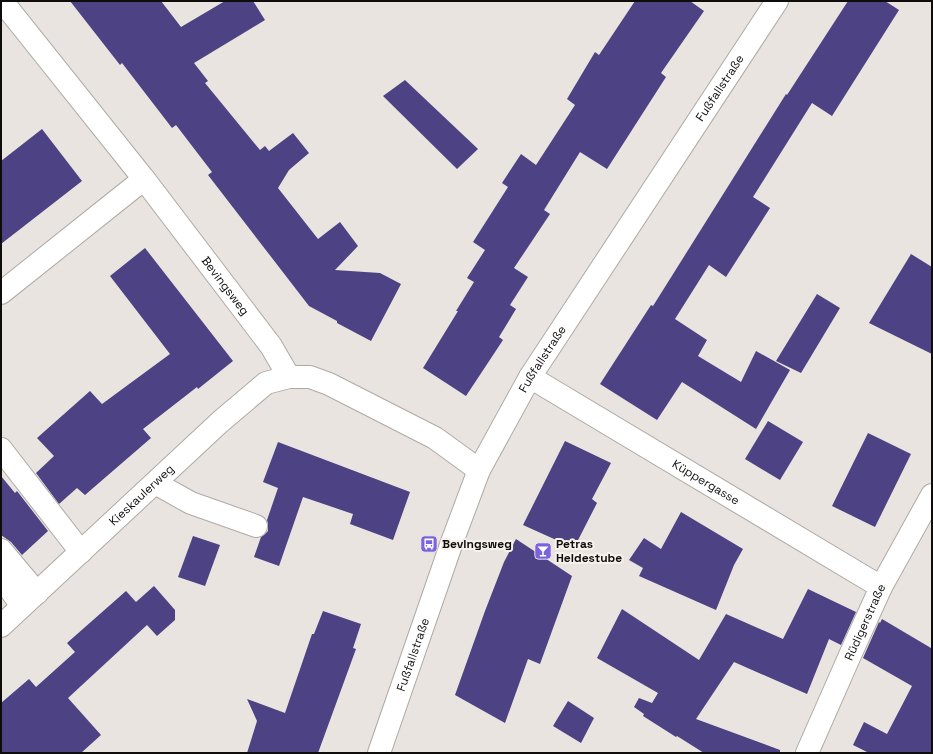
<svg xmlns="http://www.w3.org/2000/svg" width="933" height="754" font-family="'Space Grotesk',sans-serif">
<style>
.building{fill:#4d4283}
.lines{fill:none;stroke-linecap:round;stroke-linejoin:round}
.minor-casing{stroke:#afaaa6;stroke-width:24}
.minor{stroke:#fff;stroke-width:22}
.labels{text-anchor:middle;stroke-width:4;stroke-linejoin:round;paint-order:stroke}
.street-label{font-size:12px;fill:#0f0d0c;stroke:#f7f1ec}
.poi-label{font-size:12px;font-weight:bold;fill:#0f0d0c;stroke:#f7f1ec;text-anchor:start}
</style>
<rect width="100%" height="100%" fill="#e9e4df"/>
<!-- building -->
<g class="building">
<polygon points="70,1 161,1 181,27 225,1 253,1 265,20 194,63 208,81 205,83 260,150 265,146 269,151 293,133 309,153 289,170 278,188 318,239 340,222 358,246 335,270 380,273 401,284 371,341 337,323 337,321 309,306 208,175 212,172 176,125 172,128 122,63 120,65"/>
<polygon points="635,1 690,1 704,11 661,73 666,77 607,169 580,152 544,210 550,214 514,268 528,277 510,305 516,309 499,337 503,340 466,396 423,368 458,311 456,311 474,282 467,278 485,250 473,242 508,187 502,183 521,154 536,165 575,105 567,99 595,52 599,55"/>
<polygon points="848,1 885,1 899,10 832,116 812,103 753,197 770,208 726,277 709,265 675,319 707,340 698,356 741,382 756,351 790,370 756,429 682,382 657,420 600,384 651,305 653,306 786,94 787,95"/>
<polygon points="405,80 478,149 457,169 383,96"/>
<polygon points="42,129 82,181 1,244 1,161"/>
<polygon points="145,248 233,361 198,389 197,387 143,429 151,438 85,495 77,488 59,504 36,473 54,456 37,438 90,391 102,404 170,354 110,276"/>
<polygon points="911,254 932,267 932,354 869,323"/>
<polygon points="817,294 840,308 801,373 776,361"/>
<polygon points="768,421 803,442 780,480 745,459"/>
<polygon points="868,433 911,454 875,527 832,506"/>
<polygon points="565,441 611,463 592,499 597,503 574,548 523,525"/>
<polygon points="278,442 410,492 393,540 350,524 353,514 303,497 279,566 254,557 261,537 264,535 268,531 268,524 267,520 278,488 263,482"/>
<polygon points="1,476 15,493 17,491 48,531 22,555 11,542 1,535"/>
<polygon points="681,512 743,549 734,565 716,610 639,576 643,568 629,560 644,538 661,549"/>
<polygon points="193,536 220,545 205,586 178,577"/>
<polygon points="516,539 572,576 540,664 528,659 505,723 455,695 485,611 504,562"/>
<polygon points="154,586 175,610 175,620 157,636 147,625 68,698 101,735 81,753 1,753 1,703 29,679 36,687 75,652 67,643 126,591 136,602"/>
<polygon points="808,589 856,612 841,645 829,639 807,694 734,662 696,719 780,750 780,753 704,753 677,736 676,737 643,716 644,714 634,707 639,698 652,703 658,693 597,658 622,609 699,660 726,614 783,639"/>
<polygon points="323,611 361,624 353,648 356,649 318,753 247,753 257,721 247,699 285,713 312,634 314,634"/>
<polygon points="882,619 931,648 932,647 932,753 869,753 853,745 864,722 887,734 912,686 863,658 879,622 880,623"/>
<polygon points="568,701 594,718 581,743 553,726"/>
</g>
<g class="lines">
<defs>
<g id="minor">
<path id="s1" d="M2 1 144 179 271 346 289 377"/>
<polyline points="1,293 144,179"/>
<path id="s2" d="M530 377 881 587"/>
<polyline points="1,449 81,552"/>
<polyline points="155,483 191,503 256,526"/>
<polyline points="1,550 37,593"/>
<polyline points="1,577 22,606"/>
<path id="s3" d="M1 626 220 422 266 383 289 377H310L329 384 435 438 479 470"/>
<path id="s4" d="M379 753 452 542 479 470 530 377 777 1"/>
<path id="s5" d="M807 753 851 653 881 587 932 495"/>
</g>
</defs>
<!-- minor casing -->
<use href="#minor" class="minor-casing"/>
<!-- minor -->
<use href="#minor" class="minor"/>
</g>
<!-- icons -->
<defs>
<symbol id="bus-square" viewBox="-11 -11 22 22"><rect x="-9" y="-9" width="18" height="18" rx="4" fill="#7b63de" stroke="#f7f1ec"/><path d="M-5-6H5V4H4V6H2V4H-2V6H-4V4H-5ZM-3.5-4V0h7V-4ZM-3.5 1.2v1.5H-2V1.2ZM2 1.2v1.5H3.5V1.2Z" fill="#fff"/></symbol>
<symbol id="bar-square" viewBox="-11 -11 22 22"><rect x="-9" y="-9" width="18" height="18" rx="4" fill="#7b63de" stroke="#f7f1ec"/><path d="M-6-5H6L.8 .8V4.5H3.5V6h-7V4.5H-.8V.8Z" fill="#fff"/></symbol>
</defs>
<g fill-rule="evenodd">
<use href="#bus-square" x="419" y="534" width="20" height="20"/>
<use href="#bar-square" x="533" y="541" width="20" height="20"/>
</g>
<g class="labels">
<!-- street labels -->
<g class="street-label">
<text dy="4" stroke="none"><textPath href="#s4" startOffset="752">Fußfallstraße</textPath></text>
<text dy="4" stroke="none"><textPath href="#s1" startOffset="362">Bevingsweg</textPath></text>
<text dy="4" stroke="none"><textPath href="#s4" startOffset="428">Fußfallstraße</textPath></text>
<text dy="4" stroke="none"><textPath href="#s2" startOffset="205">Küppergasse</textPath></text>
<text dy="4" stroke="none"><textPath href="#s3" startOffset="192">Kieskaulerweg</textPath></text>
<text dy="4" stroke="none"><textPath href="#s5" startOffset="143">Rüdigerstraße</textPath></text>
<text dy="4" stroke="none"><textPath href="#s4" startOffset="104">Fußfallstraße</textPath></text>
</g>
<!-- poi labels -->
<g class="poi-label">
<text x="442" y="548">Bevingsweg</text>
<text x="556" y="548">Petras<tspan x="556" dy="14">Heidestube</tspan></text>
</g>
</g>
<!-- border -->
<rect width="933" height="754" fill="none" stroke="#0f0d0c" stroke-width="4"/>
</svg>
